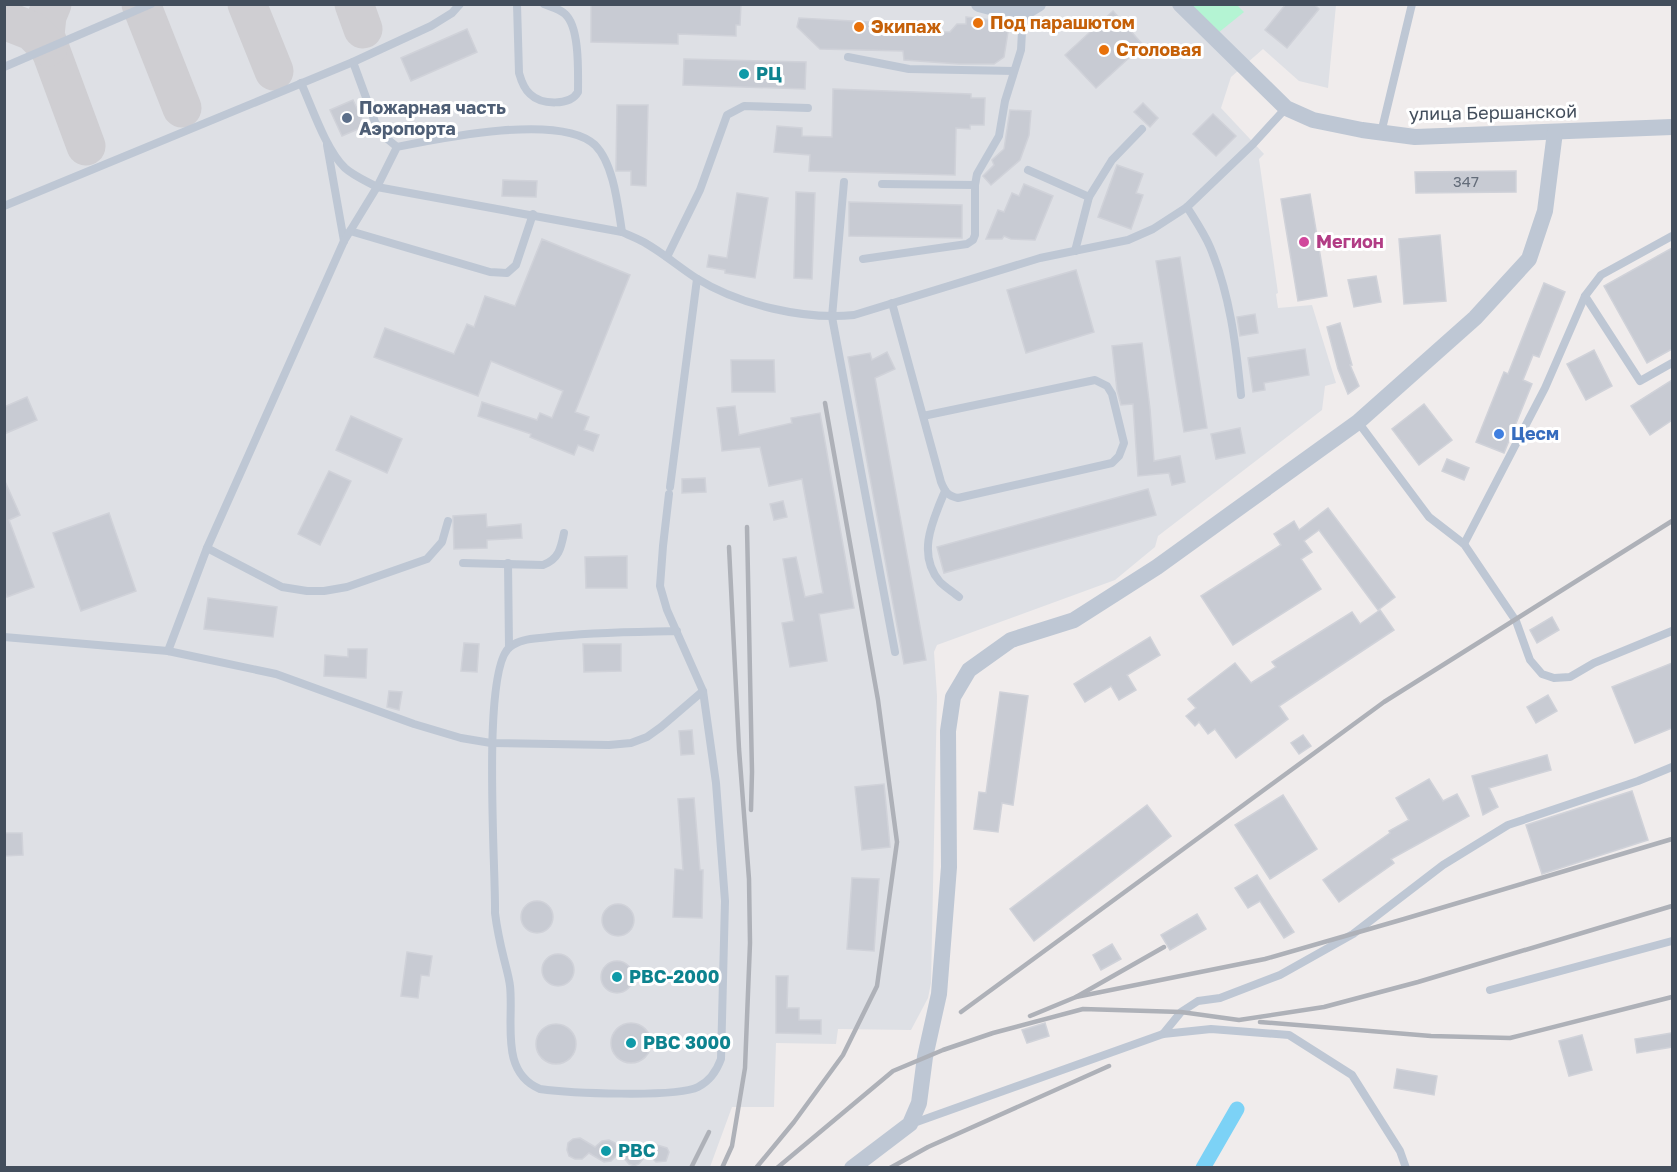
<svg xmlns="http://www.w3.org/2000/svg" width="1677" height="1172" font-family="'Golos Text',sans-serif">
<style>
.airport{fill:#dee0e5}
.green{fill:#b4f4d3}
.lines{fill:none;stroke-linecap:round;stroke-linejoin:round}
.canal{stroke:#7cd2f6;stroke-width:15}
.taxiway{stroke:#cfced2;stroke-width:39}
.building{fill:#c8cbd3;stroke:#d0d2d9;stroke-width:1.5}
.service{stroke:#bec7d4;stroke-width:8}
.minor{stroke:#bec7d4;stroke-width:16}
.rail{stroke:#aeb1b8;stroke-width:4.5}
.food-dot{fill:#e8710a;stroke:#fff;stroke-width:2}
.culture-dot{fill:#0f9aa8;stroke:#fff;stroke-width:2}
.service-dot{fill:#5c6f8a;stroke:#fff;stroke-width:2}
.hotel-dot{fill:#d1479c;stroke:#fff;stroke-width:2}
.shop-dot{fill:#3f7fe0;stroke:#fff;stroke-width:2}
.labels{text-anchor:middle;stroke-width:6;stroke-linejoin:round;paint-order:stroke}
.number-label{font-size:15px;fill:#646d7a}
.food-label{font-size:18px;font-weight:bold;fill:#c56008;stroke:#fff;text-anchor:start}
.culture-label{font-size:18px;font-weight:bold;fill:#0d838f;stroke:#fff;text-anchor:start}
.service-label{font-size:18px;font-weight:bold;fill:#4e5e75;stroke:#fff;text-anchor:start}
.street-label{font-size:18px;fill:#434e5c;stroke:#fff}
.hotel-label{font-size:18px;font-weight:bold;fill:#b23c85;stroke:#fff;text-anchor:start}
.shop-label{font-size:18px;font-weight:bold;fill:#366cbe;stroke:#fff;text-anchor:start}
</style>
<rect width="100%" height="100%" fill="#f0ecec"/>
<!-- airport -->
<polygon class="airport" points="5,5 1336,5 1328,88 1299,81 1263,49 1231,77 1221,108 1264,154 1259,159 1278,293 1276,294 1278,308 1312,305 1336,383 1325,386 1322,410 1158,536 1155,547 1115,580 937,645 934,652 937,696 931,983 928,998 911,1030 838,1029 836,1044 776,1043 774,1107 732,1107 710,1167 5,1168"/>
<!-- green -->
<polygon class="green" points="1188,5 1237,5 1244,12 1218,33"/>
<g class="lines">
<!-- canal -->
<polyline class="canal" points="1203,1168 1237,1109"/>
<!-- taxiway -->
<g class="taxiway">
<polyline points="52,4 47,16 45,35 86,146"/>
<polyline points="141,4 182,108"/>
<polyline points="247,4 274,71"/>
<polyline points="354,4 363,29"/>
<polyline points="4,20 32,31 48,47"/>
</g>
</g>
<!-- building -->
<g class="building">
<polygon points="591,4 741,4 740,25 736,25 736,36 678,34 678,44 591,42"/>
<polygon points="1286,4 1314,4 1319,9 1287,48 1265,30"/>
<polygon points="1113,11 1143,45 1096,88 1065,55"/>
<polygon points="966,17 1001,21 1008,32 1004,57 994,64 959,64 904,60 903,51 820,49 797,27 799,18 888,23 888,28 905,26 912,33 920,25 924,28 930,24 938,32 950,32 957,24 966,24"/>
<polygon points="467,29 477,52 411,81 401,58"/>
<polygon points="684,59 806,62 805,89 683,85"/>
<polygon points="833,89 971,94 971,98 985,98 984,125 970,125 970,129 956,128 955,175 809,171 810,155 774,152 777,126 802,128 802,136 832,137"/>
<polygon points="353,100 365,126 342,136 330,110"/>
<polygon points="1143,103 1158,118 1150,127 1134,112"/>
<polygon points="617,105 648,105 646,186 631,185 631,171 616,171 616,169"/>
<polygon points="1010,110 1031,111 1029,135 1020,160 991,185 983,176 994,165 992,160 1004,149"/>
<polygon points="1213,114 1236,136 1216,156 1193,134"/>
<polygon points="1117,165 1143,174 1136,193 1143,195 1131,229 1098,217"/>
<polygon points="1516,171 1516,192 1416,193 1415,172"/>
<polygon points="503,180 537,181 536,197 502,196"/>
<polygon points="1024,184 1053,196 1035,240 1011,239 1004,236 1002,239 986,239 998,210 1004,212 1012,193 1019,196"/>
<polygon points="796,192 815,193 812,279 794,278"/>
<polygon points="737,193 768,198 755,278 725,273 725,270 707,267 709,255 727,258"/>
<polygon points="1310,194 1327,296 1298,301 1281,199"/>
<polygon points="849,202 962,205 962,238 849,236"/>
<polygon points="1440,235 1446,301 1404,304 1399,239"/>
<polygon points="542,239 630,275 575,412 589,417 584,430 599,435 593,451 578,445 574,455 530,437 531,434 478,416 482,402 537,420 540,413 552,418 563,391 491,361 478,396 374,357 385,328 454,354 467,324 474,327 485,296 515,306"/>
<polygon points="1672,248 1672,349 1647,363 1604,286"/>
<polygon points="1180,257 1207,428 1184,432 1156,261"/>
<polygon points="1076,270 1094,332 1026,353 1007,290"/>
<polygon points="1376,276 1381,302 1354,307 1348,280"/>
<polygon points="1544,283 1565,292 1539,357 1533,355 1523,380 1532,384 1504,453 1476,442 1504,372 1508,374"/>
<polygon points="1255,314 1258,333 1240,336 1237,317"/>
<polygon points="1340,323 1352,365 1350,365 1359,386 1348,394 1338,369 1327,327"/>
<polygon points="1142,343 1150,409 1154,461 1180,456 1185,482 1172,485 1169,473 1138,476 1133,404 1121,405 1117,390 1112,346"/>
<polygon points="1305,349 1309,375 1264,383 1265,390 1253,392 1248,358"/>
<polygon points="1594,350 1612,386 1586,400 1567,364"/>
<polygon points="887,352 895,369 875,378 926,660 904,664 848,357 870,353 872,360"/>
<polygon points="731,360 774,360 775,392 732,392"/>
<polygon points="1672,380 1672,420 1650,435 1631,406"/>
<polygon points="27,397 37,420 4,434 4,407"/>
<polygon points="1424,404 1452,440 1419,465 1392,429"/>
<polygon points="735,406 739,435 792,423 791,418 820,413 854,608 819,614 827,661 790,667 782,623 794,621 783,559 796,557 805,597 823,593 802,479 769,486 760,447 722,451 717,408"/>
<polygon points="351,416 402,439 387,473 336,450"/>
<polygon points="1240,428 1245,453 1216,459 1211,434"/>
<polygon points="1447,459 1469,468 1464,480 1442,471"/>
<polygon points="329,471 351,481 320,545 298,534"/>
<polygon points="705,478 706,492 682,493 682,479"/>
<polygon points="4,479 20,515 9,520 34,587 7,597 4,589"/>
<polygon points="1148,489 1156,515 944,573 937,547"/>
<polygon points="783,501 787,517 774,520 770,504"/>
<polygon points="1328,508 1395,597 1378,610 1319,530 1304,541 1312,552 1301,559 1321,589 1233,645 1201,596 1281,545 1274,534 1294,521 1299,530"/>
<polygon points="109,513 136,591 81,611 53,533"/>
<polygon points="486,514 487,527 521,524 522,538 487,540 487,548 454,549 453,516"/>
<polygon points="627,556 627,588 586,588 585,557"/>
<polygon points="208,598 277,607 273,637 204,629"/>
<polygon points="1380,610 1394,630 1279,706 1288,719 1236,758 1215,729 1208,734 1199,722 1195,726 1186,716 1196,708 1188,699 1235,663 1251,683 1276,667 1272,662 1352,612 1360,624"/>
<polygon points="1552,617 1559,630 1537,643 1530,630"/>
<polygon points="1150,637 1160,655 1127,675 1136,690 1119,700 1111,686 1085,702 1074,684"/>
<polygon points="464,643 479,644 477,672 461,671"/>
<polygon points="583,644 621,644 621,671 584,672"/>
<polygon points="348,649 367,649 366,678 324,676 325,655 348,657"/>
<polygon points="1672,663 1672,728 1635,743 1612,687"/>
<polygon points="389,691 402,692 399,710 387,707"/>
<polygon points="1000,692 1028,696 1013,805 1002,803 998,832 974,829 979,792 986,793"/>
<polygon points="1548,695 1557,711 1536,723 1527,707"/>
<polygon points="692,730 694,754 681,755 679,731"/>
<polygon points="1303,735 1311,746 1299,754 1291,743"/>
<polygon points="1547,755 1551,770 1489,788 1498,807 1483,815 1472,776"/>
<polygon points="1429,779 1443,801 1457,794 1469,816 1391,859 1394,863 1339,902 1323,880 1390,833 1389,831 1409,820 1396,798"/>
<polygon points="884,784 890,847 862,850 855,787"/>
<polygon points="1632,791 1648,840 1542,874 1526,825"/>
<polygon points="1283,795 1317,849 1270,879 1235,825"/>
<polygon points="694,798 700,870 703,870 702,918 673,917 675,869 683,870 678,799"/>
<polygon points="1147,805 1171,836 1034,941 1010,909"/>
<polygon points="4,833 22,833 23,855 4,856"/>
<polygon points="1257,875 1294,932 1284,938 1260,901 1248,908 1235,888"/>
<polygon points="852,878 879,879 874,951 847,949"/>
<circle cx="537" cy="917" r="16"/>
<circle cx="618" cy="920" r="16"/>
<polygon points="1197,914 1206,929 1170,950 1161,935"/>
<polygon points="1112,944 1121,959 1101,970 1093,955"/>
<polygon points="407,952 432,956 429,976 421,975 418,998 401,996"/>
<circle cx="558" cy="970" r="16"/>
<circle cx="617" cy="977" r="16"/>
<polygon points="776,976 788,976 787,1008 799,1008 799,1020 821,1020 821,1034 776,1033"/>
<polygon points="1045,1023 1049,1036 1027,1043 1022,1030"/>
<circle cx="631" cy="1043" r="20"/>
<circle cx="556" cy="1044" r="20"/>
<polygon points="1672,1033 1672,1047 1637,1053 1635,1039"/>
<polygon points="1582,1035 1592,1070 1569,1076 1559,1041"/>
<polygon points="1397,1069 1437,1076 1434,1095 1394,1088"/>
<polygon points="580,1138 595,1147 602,1141 609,1140 615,1143 619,1153 611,1161 604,1162 589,1153 582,1159 575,1159 569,1156 567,1150 568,1143 573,1139"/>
<polygon points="657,1145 667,1148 669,1152 666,1161 656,1162 647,1153"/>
<polygon points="631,1148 636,1148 647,1154 639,1164 634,1166 629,1164 621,1155"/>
</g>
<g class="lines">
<!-- service -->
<g class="service">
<path d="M517 4 519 73C521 80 524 89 530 94 541 105 570 106 578 92 578 73 580 27 565 14 560 9 551 7 544 4"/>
<polyline points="848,57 909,69 1014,71"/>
<polyline points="353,62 375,122 385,137 397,147"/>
<polyline points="4,67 151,4"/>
<path d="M301 83C312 107 326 150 345 168 354 176 366 181 377 187L622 232"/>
<polyline points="1381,133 1412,4"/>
<polyline points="327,145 344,241"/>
<polyline points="1028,170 1089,197"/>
<polyline points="844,182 832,317 895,652"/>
<polyline points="882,184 975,185"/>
<polyline points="4,206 353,62 431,26 452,13 460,4"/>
<path d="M1187 207C1195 220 1204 233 1210 247 1230 294 1236 345 1241 395"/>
<polyline points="350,231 490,272 507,273 516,265 533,214"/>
<polyline points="1075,251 1089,197 1112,160 1142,129"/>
<polyline points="667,257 700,190 727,115 744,106 808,108"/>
<polyline points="863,259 967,244 973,240 975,235 975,185 977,174 999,136 1005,101 1021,50 1023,13"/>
<polyline points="1585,296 1640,381 1672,363"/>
<path d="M892 303 941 482C945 492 948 496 958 498L1112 463 1119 456 1124 443 1112 394 1107 386 1095 380 923 416"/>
<polyline points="1358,422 1429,517 1464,544 1516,621 1530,660 1542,674 1554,678 1570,677 1594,663 1672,631"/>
<polyline points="670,487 697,279"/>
<path d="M945 491C933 520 916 554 940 582 945 587 953 592 959 597"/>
<path d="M669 494 663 546 660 586 667 610 703 691 716 783 725 901 721 1059C717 1070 710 1081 698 1087 676 1098 568 1093 540 1089 499 1072 514 1021 510 986 509 977 506 967 504 959 500 943 497 929 495 913 496 871 481 668 510 647 521 638 536 639 549 637 592 632 635 632 677 631"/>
<polyline points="1464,544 1545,388 1585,296 1601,275 1672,236"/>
<polyline points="207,548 282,587 307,591 324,591 347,587 427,559 442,542 448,521"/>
<path d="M463 563 543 565C559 559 561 548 564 533"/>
<polyline points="508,563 509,647"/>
<polyline points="4,637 168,651 276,674 414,724 461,738 491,743 609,745 631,743 647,737 661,727 703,691"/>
<path d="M168 651 207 548 344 241 377 187 397 147C441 138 561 113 595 145 614 164 618 207 622 232 630 236 639 239 647 244 664 254 679 267 696 278 739 305 804 320 854 315L1040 258 1128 240 1153 229 1187 207 1253 144 1286 108"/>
<polyline points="1490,990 1672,941"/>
<polyline points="1163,1034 1181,1012 1198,1001 1220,998 1280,975 1353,934 1443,865 1508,825 1638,781 1672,767"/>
<polyline points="911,1124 1163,1034 1211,1029 1289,1035 1352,1075 1400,1151 1406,1168"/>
</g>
<!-- minor -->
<g class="minor">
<polyline points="979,4 1009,12 1023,13 1038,4"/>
<polyline points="1180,4 1286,108 1313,120 1362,130 1415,137 1672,127"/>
<polyline points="852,1168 910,1124 919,1103 925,1057 939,994 949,867 948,731 953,697 969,670 1011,640 1074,620 1157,567 1358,422 1475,318 1529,259 1545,211 1555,132"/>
</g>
<!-- rail -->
<g class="rail">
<polyline points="747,527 752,772 751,810"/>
<polyline points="1076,997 1265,959 1404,919 1672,839"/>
<polyline points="961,1012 1384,702 1672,521"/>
<polyline points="1030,1016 1076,997 1164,947"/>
<polyline points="1260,1022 1431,1036 1510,1038 1672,997"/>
<polyline points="691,1168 709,1132"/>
<polyline points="722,1168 732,1146 745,1068 750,943 749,879 739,749 729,547"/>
<polyline points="756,1168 794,1122 843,1055 877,986 897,842 878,700 825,403"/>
<polyline points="777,1168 893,1071 943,1050 993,1033 1083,1009 1181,1012 1239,1020 1324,1007 1418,982 1672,906"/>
<polyline points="890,1168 928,1147 1109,1066"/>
</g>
</g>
<!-- markers -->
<g class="food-dot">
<circle cx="978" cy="23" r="6"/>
<circle cx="859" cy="27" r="6"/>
<circle cx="1104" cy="50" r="6"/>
</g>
<g class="culture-dot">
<circle cx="744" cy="74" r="6"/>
<circle cx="617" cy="977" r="6"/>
<circle cx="631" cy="1043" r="6"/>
<circle cx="606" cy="1151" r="6"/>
</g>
<circle class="service-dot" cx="347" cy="118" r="6"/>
<circle class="hotel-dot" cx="1304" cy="242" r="6"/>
<circle class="shop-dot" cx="1499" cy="434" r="6"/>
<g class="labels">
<!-- number labels -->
<g class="number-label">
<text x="1466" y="187">347</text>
</g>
<!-- food labels -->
<g class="food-label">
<text x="990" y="29">Под парашютом</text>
<text x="871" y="33">Экипаж</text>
<text x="1116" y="56">Столовая</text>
</g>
<!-- culture labels -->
<g class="culture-label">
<text x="756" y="80">РЦ</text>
<text x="629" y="983">РВС-2000</text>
<text x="643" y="1049">РВС 3000</text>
<text x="618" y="1157">РВС</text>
</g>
<!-- service labels -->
<g class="service-label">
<text x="359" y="114">Пожарная часть<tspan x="359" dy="21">Аэропорта</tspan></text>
</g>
<!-- street labels -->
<g class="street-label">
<text transform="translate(1493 113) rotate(-1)" y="6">улица Бершанской</text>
</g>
<!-- hotel labels -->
<g class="hotel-label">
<text x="1316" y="248">Мегион</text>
</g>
<!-- shop labels -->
<g class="shop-label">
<text x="1511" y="440">Цесм</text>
</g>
</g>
<!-- border -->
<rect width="1677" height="1172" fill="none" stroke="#434e5c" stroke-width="12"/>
</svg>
